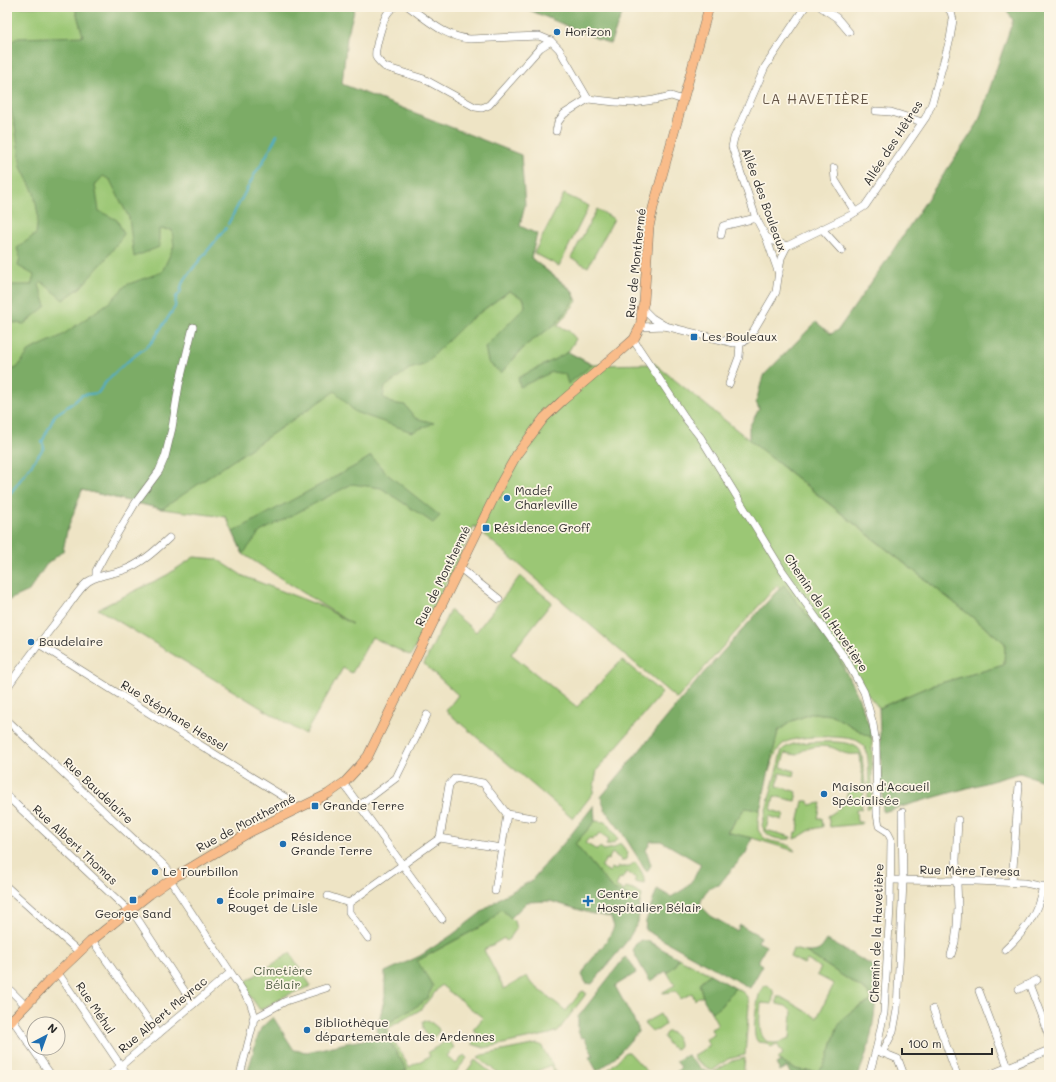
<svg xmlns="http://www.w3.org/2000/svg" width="1056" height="1082" font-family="Mali,sans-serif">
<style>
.green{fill:#9bc775;stroke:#637950}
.forest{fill:#7cac66;stroke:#546c48}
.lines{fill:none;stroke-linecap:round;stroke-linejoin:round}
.stream{stroke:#4cadcb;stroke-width:2}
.minor-casing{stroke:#6f6c61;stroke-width:8}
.major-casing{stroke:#6f6c61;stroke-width:10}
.minor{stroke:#fff;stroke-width:7}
.major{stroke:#f9bc8a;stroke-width:9}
.poi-dot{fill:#1f6fb2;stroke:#fcf5e5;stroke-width:1.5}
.labels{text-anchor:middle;stroke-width:3.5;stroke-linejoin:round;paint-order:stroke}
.poi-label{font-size:12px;fill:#2b2b2b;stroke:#fcf5e5;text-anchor:start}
.street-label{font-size:12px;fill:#2b2b2b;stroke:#fcf5e5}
.park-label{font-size:12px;fill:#4d5a41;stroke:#fcf5e5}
.quarter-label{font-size:14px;letter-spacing:1px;fill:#665748;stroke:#fcf5e5}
</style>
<rect width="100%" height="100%" fill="#fcf5e5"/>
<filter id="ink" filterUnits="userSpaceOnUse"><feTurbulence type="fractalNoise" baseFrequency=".025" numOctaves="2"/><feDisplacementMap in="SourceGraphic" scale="8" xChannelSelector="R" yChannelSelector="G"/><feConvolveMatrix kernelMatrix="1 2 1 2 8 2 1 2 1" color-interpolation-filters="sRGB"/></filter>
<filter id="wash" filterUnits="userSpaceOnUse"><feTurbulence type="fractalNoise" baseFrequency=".012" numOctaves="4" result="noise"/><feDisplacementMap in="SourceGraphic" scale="16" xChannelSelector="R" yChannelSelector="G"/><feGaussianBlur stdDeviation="0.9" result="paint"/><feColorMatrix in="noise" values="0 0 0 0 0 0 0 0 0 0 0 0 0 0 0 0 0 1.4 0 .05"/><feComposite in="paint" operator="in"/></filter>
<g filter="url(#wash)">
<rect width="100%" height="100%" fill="#eee4c5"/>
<!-- green -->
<g class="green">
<polygon points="7,7 75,7 83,36 467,322 509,291 524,299 525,307 485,347 501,373 526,345 557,323 575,299 571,290 531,258 572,290 577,301 557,326 568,330 576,339 568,352 593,365 655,364 814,492 1005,643 1004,665 930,686 879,708 777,585 677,699 474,526 411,656 372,637 352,673 343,668 305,734 301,732 98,609 167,575 194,557 217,559 243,576 321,606 352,624 243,554 226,517 162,509 82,490 7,603"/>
<polygon points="564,194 589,206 559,266 534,253"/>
<polygon points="597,209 614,219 588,267 571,258"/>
<polygon points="520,576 552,602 511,654 577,707 622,660 662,693 597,770 593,793 573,819 446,711 458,695 424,664 450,610 476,632"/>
<path d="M813 713 832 715 872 738V796L870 808 867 809C868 797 871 757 865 748 863 746 860 743 858 741 847 735 792 735 783 744 774 751 772 764 768 774L778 731 792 721Z"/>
<path d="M814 742C825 742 848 740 858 748 860 750 861 752 862 756L865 785 861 809 856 810 857 822H862L861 824 830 827 828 816C837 811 842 806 848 798L846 797 849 790 863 789 860 754C855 754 848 755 844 753 839 751 835 748 830 747 820 745 804 747 797 755L785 753 781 767 795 771 794 776 780 773 777 786 797 792 795 801 774 796 771 810 784 814 782 820 769 816 766 830 791 837 790 839C778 840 766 838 762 825L782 750C792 742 801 743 814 742Z"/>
<polygon points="803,801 809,801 810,805 821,803 818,818 822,818 823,827 812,829 799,837 794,839 795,832 798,832 799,824 798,824"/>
<path d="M745 808 760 810 758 820V830C760 833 762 836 764 838 773 844 789 841 795 851L752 838 727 833Z"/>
<path d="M595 821 606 822 618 839C614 843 612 845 606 844L609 839 600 833 596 838 594 837 592 839 589 838 585 843 597 850 600 847 604 850 614 848 620 843 628 853 626 859 623 861H621L622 860 612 853 608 860 606 859 601 867 610 872 612 868 616 870 618 867H628L635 862C640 869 645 875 644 884L634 882 636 878 626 872 622 879 620 878 616 886 624 891 626 888 629 889H631L642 895 640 902 612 888 575 844Z"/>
<polygon points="501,908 514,921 516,929 510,938 506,941 504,938 484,950 504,989 527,976 530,982 566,1011 581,992 583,991 585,992 586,994 558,1031 550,1034 484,1048 472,1044 473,1041 478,1034 473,1030 483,1018 441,985 420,1010 387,1029 409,1067 430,1056 428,1052 445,1042 449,1042 454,1047 447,1056 456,1064 464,1055 467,1058 454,1074 424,1072 424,1075 384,1075 385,1073 399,1074 407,1070 385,1034 386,1027 398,1016 409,1011 417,961 489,922"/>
<path d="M793 949 806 952 866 991 872 998 870 1002C859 1006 849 1012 841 1021 833 1031 830 1064 818 1071 816 1072 811 1071 809 1071 798 1071 789 1067 781 1061H780L778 1058 783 1054 777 1044 771 1047 767 1043 758 1042C757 1040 755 1038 755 1036 753 1027 757 1000 760 992 762 988 763 987 767 985 776 990 773 995 772 1004L761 1003C760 1015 755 1044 775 1043 781 1043 784 1039 790 1038L792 1012 786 1006 777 1004V997H781L817 1018 834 984 817 975 821 968 807 960 804 964 790 957Z"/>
<polygon points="290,953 311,986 285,996 260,1010 242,984"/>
<polygon points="678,958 710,974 699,983 703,997 698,997 695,1000 692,993 681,999 676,991 663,993 663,992 675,985 667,972 674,966"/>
<path d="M735 988C744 992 748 995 749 1005L745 1055 728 1059 712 1071 696 1060 693 1056 709 1046 706 1039 714 1035 711 1029 717 1026V1023L711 1012 720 1007Z"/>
<polygon points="660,1014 664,1021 665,1025 658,1030 652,1031 644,1023"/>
<path d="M428 1020 438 1028 439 1031 437 1034 434 1037C427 1037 421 1030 423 1022Z"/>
<path d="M667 1032C675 1031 679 1039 679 1047L677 1049C669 1047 667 1043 664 1037L665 1034Z"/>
<polygon points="537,1044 541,1045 558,1075 556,1075 550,1065 538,1071 540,1075 500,1075 478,1057 482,1055"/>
<polygon points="626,1052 629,1052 650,1075 637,1075 630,1070 621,1075 611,1075 608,1070"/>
<polygon points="745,1058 743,1075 720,1075 714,1072 732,1061"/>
<polygon points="475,1060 494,1075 464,1075"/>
</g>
<!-- forest -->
<g class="forest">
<polygon points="75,7 355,7 347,37 342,84 521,155 525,205 520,226 537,234 531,258 571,290 575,299 557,323 526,345 501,373 488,362 485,347 525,307 524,299 509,291 467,322 424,365 409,369 385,387 383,397 391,403 405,405 415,418 434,423 412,432 355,412 335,391 162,509 82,490 67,531 63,551 46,565 29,591 9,600 7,600 7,371 17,368 30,350 61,336 111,301 126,285 162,272 174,246 172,230 159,229 159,247 134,257 129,218 110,180 103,176 95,185 99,211 117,220 124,234 105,260 80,288 63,300 42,282 39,285 46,306 24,324 8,322 12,303 7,285 31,285 34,275 18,266 20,257 17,248 36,234 38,215 34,193 21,167 15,126 7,94 7,45 17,38 83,36"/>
<polygon points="522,7 625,7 610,44"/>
<polygon points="1005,7 1049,7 1049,783 1020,773 883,812 879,708 930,686 1004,665 1005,643 749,440 749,427 759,409 756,402 763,376 816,322 831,334 838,330 884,264 978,123 1013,20"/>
<path d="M568 352 592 365 568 384 565 374 552 372 520 387 518 378C534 369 551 362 568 352Z"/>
<polygon points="371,456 386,473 440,516 433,523 381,488 352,484 260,532 243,554 233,532 357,465"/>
<path d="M784 585 835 651 856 692 870 727 872 738 832 715 813 713 792 721 778 731 760 810 745 808 727 832 752 838 746 853 726 876 719 885C707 887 703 894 700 905L711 916 737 931 740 925 760 936 758 942 766 946 758 962 763 965 750 988 645 930 646 921 657 889 671 897 686 888 694 878 701 864 661 841H651L646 850 651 865 647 872 621 831 605 810 601 797 701 676 777 591Z"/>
<polygon points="594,805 595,821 575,844 612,888 640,902 638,922 627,941 592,984 586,983 582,975 588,964 607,941 614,927 611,917 593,914 550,901 527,902 511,918 501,909 489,922 417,961 433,986 427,998 422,1003 409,1011 398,1016 386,1027 385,1034 407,1070 399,1074 386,1073 384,1075 284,1075 284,1074 247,1075 256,1042 261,1028 273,1017 294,1050 307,1052 346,1043 375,1038 385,996 385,972 420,956 452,935 501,897 531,881 569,837"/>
<polygon points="641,940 648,941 678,958 675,966 667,972 666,971 650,981 641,966 633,951 635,945"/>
<path d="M827 940 877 968C877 1004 873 1042 858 1075H791L787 1067 780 1071 776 1064 781 1061C789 1067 798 1071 809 1071 811 1071 816 1072 818 1071 830 1065 833 1032 841 1021 849 1011 859 1007 870 1002L872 998 866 991 806 952C819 952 820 951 827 940Z"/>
<path d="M625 957C631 961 634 967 636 973L615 986 638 1028V1032C625 1046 613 1062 597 1071L589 1057 593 1055 584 1037 581 1038 578 1031V1017Z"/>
<polygon points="710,974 735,988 720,1007 711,1012 704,1000 699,983"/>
<polygon points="687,1055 702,1069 714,1075 673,1075 681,1067 676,1061"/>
</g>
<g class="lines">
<!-- stream -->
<g class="stream">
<polyline points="228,224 256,172 263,162 277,135"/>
<path d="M7 498 43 449 44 447 42 442 55 415 73 403 82 395 98 393C110 373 132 358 150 344L154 339 175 307 176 297 180 293 182 284 190 272 226 228"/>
</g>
</g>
</g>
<g filter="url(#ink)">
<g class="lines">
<defs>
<g id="minor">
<path d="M394 7C391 9 389 11 387 14 383 20 374 50 376 57 378 61 382 64 385 67L424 79 475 107 482 108 489 105 540 48 551 41"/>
<path d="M409 7C429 21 445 37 470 39L539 36 551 41 559 49 588 99"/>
<polyline points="821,7 837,18 849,32"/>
<polyline points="588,99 615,102 633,103 654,100 671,96 683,100"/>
<polyline points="876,111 891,112 922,122"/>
<polyline points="556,131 558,122 564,114 588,99"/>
<polyline points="834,168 835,180 855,212"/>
<polyline points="822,229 842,251"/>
<polyline points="721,235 723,226 756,218"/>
<polyline points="766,237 776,242 787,246"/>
<polyline points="787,246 851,215 865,206 926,117 932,103 950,39 953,20 951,12 947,7"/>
<polyline points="779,274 766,237 756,218 732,147 734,138 765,67 805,7"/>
<polyline points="642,308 652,318 665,326"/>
<polyline points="640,327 665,326 734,343 744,342 752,333 776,292 781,258 787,246"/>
<polyline points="634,339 636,344 686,419 701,438 782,570 847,661 864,692 873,724 876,744 877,814 879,826 887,831 891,839 890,907 884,1013 877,1046 869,1075"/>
<polyline points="729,384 739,357 740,343"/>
<polyline points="460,568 499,599"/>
<polyline points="96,577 96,571 104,556 136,502 159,471 165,457 172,428 179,385 193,327"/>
<polyline points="39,644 240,770 286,798 292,803 295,810"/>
<path d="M7 688C25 661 46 635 66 609 72 601 81 586 89 581 99 575 111 574 121 571 140 565 155 551 169 538"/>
<path d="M7 720 141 846C153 855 165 864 174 878"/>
<polyline points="343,783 442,919"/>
<polyline points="7,796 129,911"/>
<polyline points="360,805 396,778 427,715"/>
<polyline points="507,814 533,818"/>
<polyline points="440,838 501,848"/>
<polyline points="170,880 250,1002 254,1014 253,1024 240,1075"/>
<polyline points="891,880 975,881 1025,883 1049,888"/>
<polyline points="1012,882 1019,785"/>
<polyline points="7,887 79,952"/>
<polyline points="328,896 349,903 440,838 449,785 455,778 483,783 507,814 495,891"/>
<polyline points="349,903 349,912 368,938"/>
<polyline points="131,909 193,1004"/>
<polyline points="92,940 158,1034"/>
<path d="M1005 950C1026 930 1037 915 1043 886"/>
<polyline points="951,955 955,942 957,926 958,908 956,860 958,820"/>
<polyline points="58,973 127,1075"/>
<polyline points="1029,984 1049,1036"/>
<polyline points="7,987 26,1006"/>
<polyline points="1019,989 1037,980"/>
<polyline points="979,991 1008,1067"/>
<polyline points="933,1009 957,1075"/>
<polyline points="12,1019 51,1075"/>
<polyline points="253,1019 286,1001 326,988"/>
<polyline points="878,1051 898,1059 904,1075"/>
<polyline points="882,1053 893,1032 897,1010 903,881 902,812"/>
<polyline points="110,1075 230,973"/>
<polyline points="989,1075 1049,1050"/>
</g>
<polyline id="major" points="7,1025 49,981 90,942 121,917 150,894 170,880 250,832 328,794 345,782 358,768 368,756 502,481 517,454 544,418 562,401 616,355 634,339 640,327 641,321 642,308 644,302 649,227 653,208 709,7"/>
</defs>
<!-- minor casing -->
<use href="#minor" class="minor-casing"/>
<!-- major casing -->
<use href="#major" class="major-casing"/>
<!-- minor -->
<use href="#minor" class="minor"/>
<!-- major -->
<use href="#major" class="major"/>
</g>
</g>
<!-- markers -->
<g class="poi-dot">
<circle cx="557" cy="32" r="4"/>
<rect x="690" y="333" width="8" height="8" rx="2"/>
<circle cx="507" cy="498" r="4"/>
<rect x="482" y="524" width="8" height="8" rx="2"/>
<circle cx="31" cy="642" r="4"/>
<circle cx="824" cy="794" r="4"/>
<rect x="311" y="802" width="8" height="8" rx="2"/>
<circle cx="283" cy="844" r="4"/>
<circle cx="155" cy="872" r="4"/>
<rect x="129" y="896" width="8" height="8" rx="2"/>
<circle cx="220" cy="901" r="4"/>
<path d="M586 895h4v4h4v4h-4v4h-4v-4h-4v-4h4z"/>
<circle cx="307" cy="1030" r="4"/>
</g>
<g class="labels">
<!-- poi labels -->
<g class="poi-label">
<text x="565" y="36">Horizon</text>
<text x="702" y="341">Les Bouleaux</text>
<text x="515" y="495">Madef<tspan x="515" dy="14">Charleville</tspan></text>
<text x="494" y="532">Résidence Groff</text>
<text x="39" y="646">Baudelaire</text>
<text x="832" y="791">Maison d'Accueil<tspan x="832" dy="14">Spécialisée</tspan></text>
<text x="323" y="810">Grande Terre</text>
<text x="291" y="841">Résidence<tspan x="291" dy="14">Grande Terre</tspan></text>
<text x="163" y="876">Le Tourbillon</text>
<text x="228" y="898">École primaire<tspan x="228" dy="14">Rouget de Lisle</tspan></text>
<text x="597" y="898">Centre<tspan x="597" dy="14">Hospitalier Bélair</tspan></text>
<text x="133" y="918" text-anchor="middle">George Sand</text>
<text x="315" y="1027">Bibliothèque<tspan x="315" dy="14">départementale des Ardennes</tspan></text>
</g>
<!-- street labels -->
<g class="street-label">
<text transform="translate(893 143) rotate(-57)" y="4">Allée des Hêtres</text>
<text transform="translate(764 200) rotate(70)" y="4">Allée des Bouleaux</text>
<text transform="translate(636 263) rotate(-84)" y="4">Rue de Monthermé</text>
<text transform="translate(443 576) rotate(-64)" y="4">Rue de Monthermé</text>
<text transform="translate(826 613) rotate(56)" y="4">Chemin de la Havetière</text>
<text transform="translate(174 716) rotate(32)" y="4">Rue Stéphane Hessel</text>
<text transform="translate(98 791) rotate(43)" y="4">Rue Baudelaire</text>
<text transform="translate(246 823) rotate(-28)" y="4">Rue de Monthermé</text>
<text transform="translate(75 845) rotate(43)" y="4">Rue Albert Thomas</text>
<text transform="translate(970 871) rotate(1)" y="4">Rue Mère Teresa</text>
<text transform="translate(877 933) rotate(-88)" y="4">Chemin de la Havetière</text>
<text transform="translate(95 1008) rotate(56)" y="4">Rue Méhul</text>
<text transform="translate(163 1015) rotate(-40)" y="4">Rue Albert Meyrac</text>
</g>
<!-- park labels -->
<g class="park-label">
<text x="283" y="975">Cimetière<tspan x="283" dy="14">Bélair</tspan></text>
</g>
<!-- quarter labels -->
<g class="quarter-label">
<text x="816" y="104">LA HAVETIÈRE</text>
</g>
</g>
<!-- margin -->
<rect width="1056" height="1082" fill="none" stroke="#fcf5e5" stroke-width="24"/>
<!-- north arrow -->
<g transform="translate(46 1036) rotate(41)"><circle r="19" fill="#fcf5e5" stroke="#a8a49b"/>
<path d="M0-3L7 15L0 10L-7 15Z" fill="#1f6fb2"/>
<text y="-6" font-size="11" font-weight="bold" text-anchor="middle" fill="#2b2b2b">N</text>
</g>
<!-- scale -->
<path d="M902 1048v6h90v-6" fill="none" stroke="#2b2b2b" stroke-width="2"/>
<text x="908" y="1048" font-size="12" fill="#2b2b2b" stroke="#fcf5e5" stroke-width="3" paint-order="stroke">100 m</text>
</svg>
